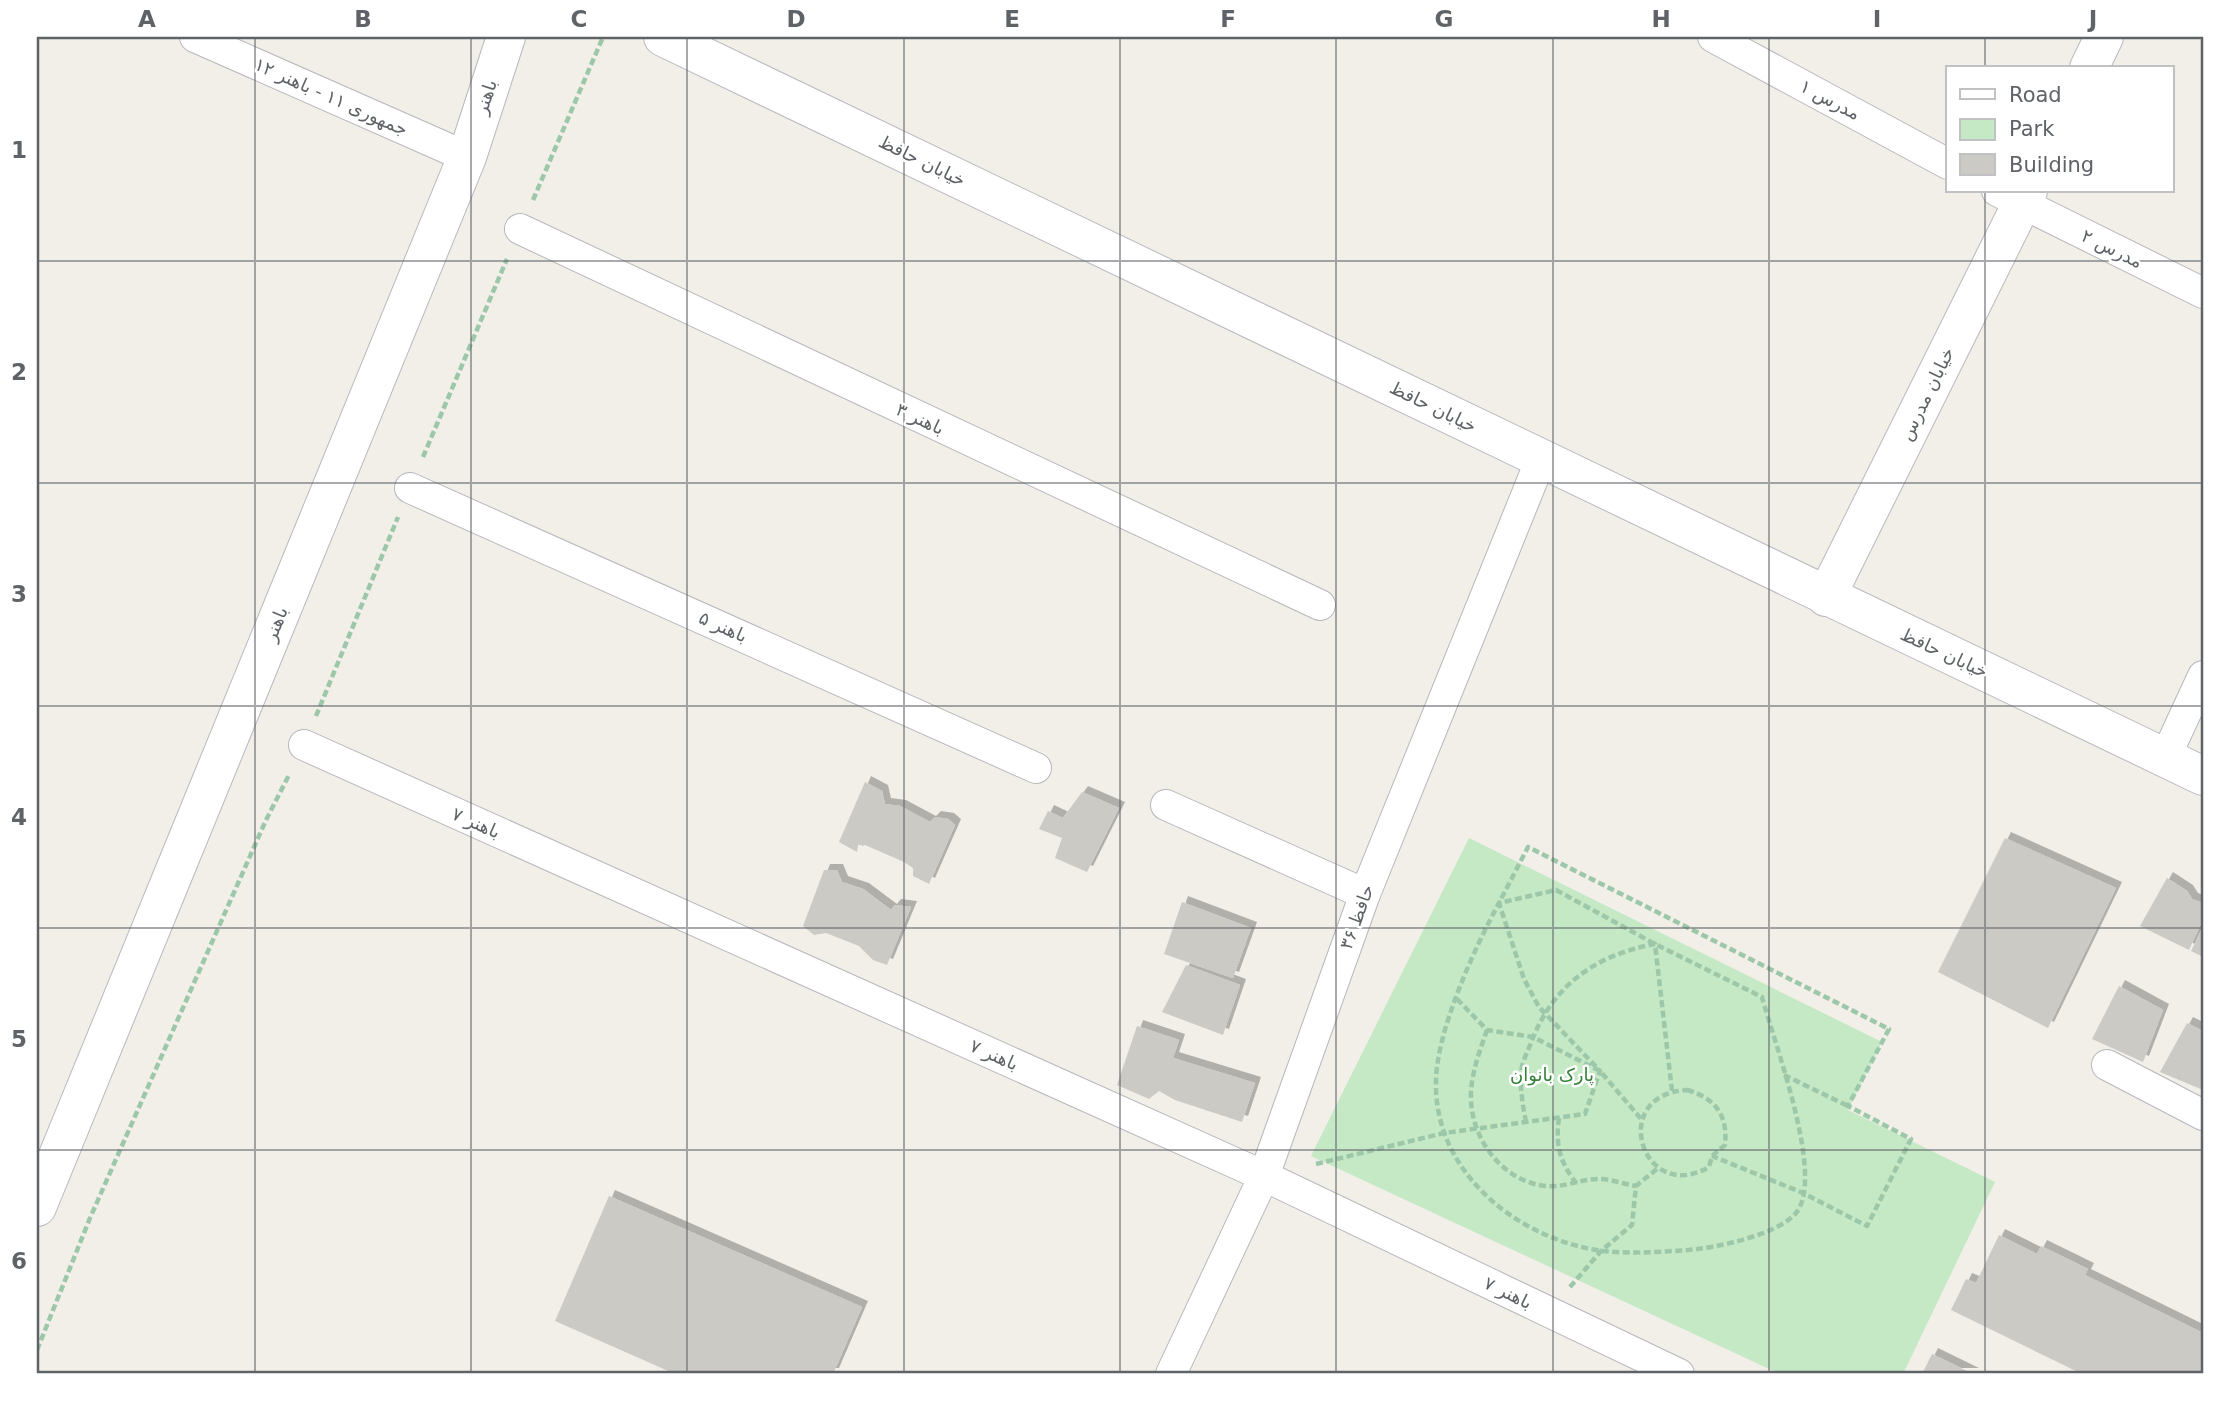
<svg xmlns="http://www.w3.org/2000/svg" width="2240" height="1411" font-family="'DejaVu Sans','Noto Naskh Arabic',sans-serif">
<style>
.green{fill:#c5e8c5}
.building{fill:#cccac5;filter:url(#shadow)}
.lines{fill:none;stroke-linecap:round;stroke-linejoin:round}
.street-casing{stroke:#b5b8bc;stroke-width:32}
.secondary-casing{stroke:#b6babf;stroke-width:40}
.path{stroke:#9cc7a9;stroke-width:4.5;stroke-dasharray:7 3.5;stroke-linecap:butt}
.street{stroke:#fff;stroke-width:30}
.secondary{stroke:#fff;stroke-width:38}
.grid{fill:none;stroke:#5f6368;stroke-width:2;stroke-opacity:0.55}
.labels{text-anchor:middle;stroke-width:5;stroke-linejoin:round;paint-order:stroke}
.street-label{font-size:18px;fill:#5f6368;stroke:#fff}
.park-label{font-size:18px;fill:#348238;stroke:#fff}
.neatline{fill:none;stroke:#5f6368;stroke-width:2.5}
.grid-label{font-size:23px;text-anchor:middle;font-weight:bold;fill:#5f6368}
</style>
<defs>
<filter id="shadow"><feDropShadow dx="6" dy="-6" stdDeviation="0" flood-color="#0004"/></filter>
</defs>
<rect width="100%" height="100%" fill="#f1efe8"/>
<!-- green -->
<polygon class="green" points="1469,838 1882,1042 1848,1110 1995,1182 1903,1374 1780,1374 1311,1156"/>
<!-- building -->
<g class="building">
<polygon points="865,782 882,791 885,804 900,806 930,822 935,817 948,819 955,825 929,884 913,876 913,868 904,862 865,845 858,845 857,852 839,842"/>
<polygon points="1082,792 1119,808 1087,872 1055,858 1062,838 1039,829 1048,811 1063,818"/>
<polygon points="2005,838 2116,888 2048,1028 1938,972"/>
<polygon points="824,870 837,870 842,882 863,889 891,910 895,905 911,907 887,965 873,960 859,946 826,933 814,935 803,926"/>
<polygon points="2167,878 2187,891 2192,899 2203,903 2203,919 2189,950 2140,926"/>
<polygon points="1182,902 1251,928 1233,978 1164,954"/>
<polygon points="2203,927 2203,957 2191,951"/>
<polygon points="1186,965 1240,985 1223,1035 1162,1012"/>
<polygon points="2119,986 2163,1010 2143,1062 2092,1039"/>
<polygon points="2187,1023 2203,1031 2203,1090 2160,1072"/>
<polygon points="1137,1026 1179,1040 1173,1058 1255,1083 1242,1122 1175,1100 1159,1091 1149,1099 1117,1085"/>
<polygon points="609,1196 862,1307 833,1374 675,1374 555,1321"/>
<polygon points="1999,1235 2037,1254 2041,1246 2088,1269 2085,1275 2203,1333 2203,1374 2082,1374 1951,1310 1966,1279 1976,1283"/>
<polygon points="1932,1354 1973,1374 1922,1374"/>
</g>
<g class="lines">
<defs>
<g id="street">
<polyline points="195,37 467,157"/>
<polyline points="1713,37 1948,164"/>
<polyline points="1997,191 2203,293"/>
<polyline points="520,229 1320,605"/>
<polyline points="410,488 1036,768"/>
<polyline points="304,745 1264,1176 1679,1374"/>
<polyline points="2165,758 2203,676"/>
<polyline points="1166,805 1365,894"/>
<polyline points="2107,1065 2203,1115"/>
<polyline points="1171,1374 1264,1176 1365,894 1541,459"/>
</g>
<g id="secondary">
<polyline points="663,37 2203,776"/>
<polyline points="2089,68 2104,37"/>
<polyline points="1826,597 2028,191"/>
<polyline points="37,1207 467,157 506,37"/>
</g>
</defs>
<!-- street casing -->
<use href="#street" class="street-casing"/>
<!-- secondary casing -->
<use href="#secondary" class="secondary-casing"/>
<!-- path -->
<g class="path">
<polyline points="533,200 603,37"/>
<polyline points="423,457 507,259"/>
<polyline points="316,716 398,517"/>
<path d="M1556 890 1655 944 1762 997C1773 1040 1826 1177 1796 1213 1778 1235 1715 1248 1688 1250 1660 1252 1631 1254 1603 1251 1519 1240 1434 1173 1436 1082 1436 1032 1475 947 1499 903Z"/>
<polyline points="1457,999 1487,1030 1533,1037 1600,1071 1642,1120"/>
<path d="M1487 1030C1480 1050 1472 1071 1471 1093 1469 1136 1501 1181 1545 1186 1564 1188 1580 1179 1599 1179 1611 1179 1624 1184 1636 1186"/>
<polyline points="1784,1075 1848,1106"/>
<path d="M1687 1090C1716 1098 1728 1116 1725 1145L1712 1156 1709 1167C1642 1206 1607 1094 1687 1090Z"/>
<path d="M1559 1118C1555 1145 1560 1163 1577 1184"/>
<path d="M1526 1122C1523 1106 1520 1090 1521 1074 1521 1064 1527 1053 1531 1043 1552 986 1595 955 1655 944L1672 1091"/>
<polyline points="1316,1164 1444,1133 1585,1114 1600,1071 1539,1007 1524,979 1499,903 1528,847 1889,1029 1848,1106 1911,1139 1867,1226 1803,1193 1712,1156"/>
<polyline points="1570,1287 1601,1251 1632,1225 1636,1186 1658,1168"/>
<polyline points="37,1350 90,1218 266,820 289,775"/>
</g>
<!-- street -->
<use href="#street" class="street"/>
<!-- secondary -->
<use href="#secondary" class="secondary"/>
</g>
<!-- grid -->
<path class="grid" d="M255 37V1374M471 37V1374M687 37V1374M904 37V1374M1120 37V1374M1336 37V1374M1553 37V1374M1769 37V1374M1985 37V68M1985 191V1374M37 261H2203M37 483H2203M37 706H2203M37 928H2203M37 1150H2203"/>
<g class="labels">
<!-- street labels -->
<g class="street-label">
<text transform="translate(331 97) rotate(24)" y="6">جمهوری ۱۱ - باهنر ۱۲</text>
<text transform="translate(486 97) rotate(-72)" y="6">باهنر</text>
<text transform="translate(1830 100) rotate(28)" y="6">مدرس ۱</text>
<text transform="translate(922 161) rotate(26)" y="6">خیابان حافظ</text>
<text transform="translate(2112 249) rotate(26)" y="6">مدرس ۲</text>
<text transform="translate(1927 394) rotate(-64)" y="6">خیابان مدرس</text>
<text transform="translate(1433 407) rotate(26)" y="6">خیابان حافظ</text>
<text transform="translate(920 419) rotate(25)" y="6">باهنر ۳</text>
<text transform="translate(276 624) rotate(-68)" y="6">باهنر</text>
<text transform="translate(723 627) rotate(24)" y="6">باهنر ۵</text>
<text transform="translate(1944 653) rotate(25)" y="6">خیابان حافظ</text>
<text transform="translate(476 823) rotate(24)" y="6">باهنر ۷</text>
<text transform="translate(1357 917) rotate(-70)" y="6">حافظ ۳۶</text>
<text transform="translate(994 1055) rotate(24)" y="6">باهنر ۷</text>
<text transform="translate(1508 1293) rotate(26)" y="6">باهنر ۷</text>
</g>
<!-- park labels -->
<g class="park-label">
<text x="1552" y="1081">پارک بانوان</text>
</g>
</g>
<!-- border -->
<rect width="2240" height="1411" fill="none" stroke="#ffffff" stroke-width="77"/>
<!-- legend -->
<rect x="1946" y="66" width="228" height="126" fill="#ffffff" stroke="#bfc1c3" stroke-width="2"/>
<rect x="1960" y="89" width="35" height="10" fill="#ffffff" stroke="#bfc1c3" stroke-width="2"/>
<text x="2009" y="102" font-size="21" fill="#5f6368">Road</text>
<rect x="1960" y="119" width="35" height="21" fill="#c5e8c5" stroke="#bfc1c3" stroke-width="2"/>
<text x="2009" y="136" font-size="21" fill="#5f6368">Park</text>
<rect x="1960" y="154" width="35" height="21" fill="#cccac5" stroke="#bfc1c3" stroke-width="2"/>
<text x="2009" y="172" font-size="21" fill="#5f6368">Building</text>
<rect x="38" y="38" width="2164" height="1334" class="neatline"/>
<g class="grid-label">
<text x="147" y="27">A</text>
<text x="363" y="27">B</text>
<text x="579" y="27">C</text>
<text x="796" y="27">D</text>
<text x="1012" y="27">E</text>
<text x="1228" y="27">F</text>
<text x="1444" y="27">G</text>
<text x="1661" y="27">H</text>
<text x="1877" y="27">I</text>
<text x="2093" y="27">J</text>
<text x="19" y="158">1</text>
<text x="19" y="380">2</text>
<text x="19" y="602">3</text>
<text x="19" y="825">4</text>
<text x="19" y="1047">5</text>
<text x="19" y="1269">6</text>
</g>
</svg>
